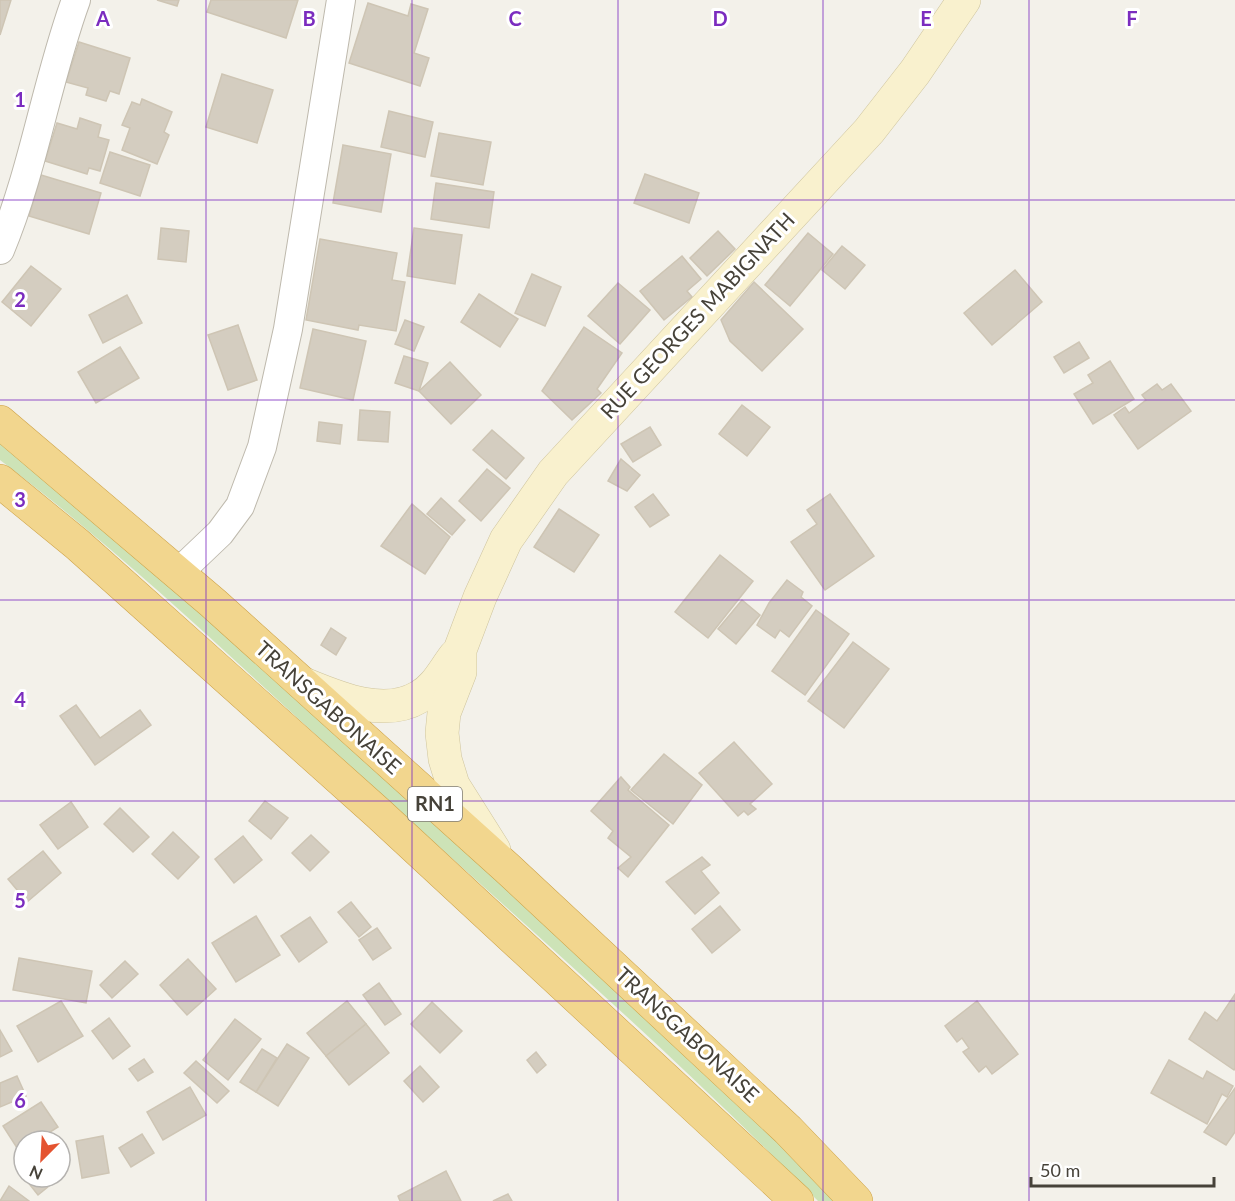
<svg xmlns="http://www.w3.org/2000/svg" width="1235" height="1201" font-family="Lato,sans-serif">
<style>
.green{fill:#cde3b7}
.building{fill:#d4cdc0;stroke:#cec5b4;stroke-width:1.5}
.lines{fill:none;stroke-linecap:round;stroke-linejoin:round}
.minor-casing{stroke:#beb9ad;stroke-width:30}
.secondary-casing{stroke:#cec49e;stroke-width:34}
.trunk-casing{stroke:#cea349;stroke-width:34}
.minor{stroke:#fff;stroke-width:28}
.secondary{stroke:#f9f1ce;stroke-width:33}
.trunk{stroke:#f2d68e;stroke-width:33}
.grid{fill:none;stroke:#7b2cbf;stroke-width:1.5;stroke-opacity:0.55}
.labels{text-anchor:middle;stroke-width:6;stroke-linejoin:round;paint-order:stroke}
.shield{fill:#fff;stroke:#7e7b74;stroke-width:1.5}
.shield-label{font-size:20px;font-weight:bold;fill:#464239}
.street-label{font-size:21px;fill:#464239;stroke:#fff}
.grid-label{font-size:20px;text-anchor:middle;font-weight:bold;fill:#7b2cbf;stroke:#fff;stroke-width:6;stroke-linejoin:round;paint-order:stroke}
</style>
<rect width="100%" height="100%" fill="#f3f1ea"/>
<!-- green -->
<path class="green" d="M0 442C182 593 357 752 531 912 634 1007 740 1099 835 1201H818C673 1053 516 917 363 778 244 670 128 557 0 460Z"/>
<!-- building -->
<g class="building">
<polygon points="0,0 11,0 0,35"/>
<polygon points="157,0 179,0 177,6"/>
<polygon points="211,0 298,0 286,38 207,12"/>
<polygon points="368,3 408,16 411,4 428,9 414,53 429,58 420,86 349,63"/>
<polygon points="79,42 130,58 119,94 110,91 106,101 86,95 88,88 66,82"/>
<polygon points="222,74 273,90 257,143 206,127"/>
<polygon points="142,99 172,112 164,132 169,135 157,164 122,150 130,128 122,125 132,102 140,105"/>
<polygon points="389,111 433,122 425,157 381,147"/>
<polygon points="80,118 101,125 98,137 109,140 100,171 89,168 87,174 45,161 57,123 77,129"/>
<polygon points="439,133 491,142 483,185 431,176"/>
<polygon points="343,145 391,154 381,212 333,203"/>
<polygon points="110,152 150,165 140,196 100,183"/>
<polygon points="645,174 699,193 689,223 634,203"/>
<polygon points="41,175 101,193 89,234 29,216"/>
<polygon points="436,183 494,192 489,228 431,219"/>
<polygon points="161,228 189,231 186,262 158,259"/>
<polygon points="414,228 462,235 455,284 407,276"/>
<polygon points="718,231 735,249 707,276 690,258"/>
<polygon points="808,233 833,254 790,306 765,285"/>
<polygon points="320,239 397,253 392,280 405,282 396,331 359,325 358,330 306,320"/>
<polygon points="842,246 865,265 845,289 822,270"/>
<polygon points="682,256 701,279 687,291 692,297 664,320 640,291"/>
<polygon points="31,266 61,289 31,326 2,302"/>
<polygon points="1015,270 1042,302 992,345 964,313"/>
<polygon points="532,274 561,287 545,326 515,313"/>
<polygon points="754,282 803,329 762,371 730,341 721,320"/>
<polygon points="618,283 650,310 620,344 588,316"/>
<polygon points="479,294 518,319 500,347 461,322"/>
<polygon points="127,295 142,323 103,343 89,315"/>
<polygon points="405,320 424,327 414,351 395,344"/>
<polygon points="238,325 257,380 228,390 208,335"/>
<polygon points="584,327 622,353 597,389 601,393 572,420 542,391"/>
<polygon points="313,329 366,341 353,400 300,388"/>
<polygon points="1079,342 1089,358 1064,373 1054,357"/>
<polygon points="120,347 139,378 96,403 78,372"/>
<polygon points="404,356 428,363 419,391 395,383"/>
<polygon points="1110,361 1134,399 1093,424 1074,394 1093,383 1088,375"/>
<polygon points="450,362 481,395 451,424 419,391"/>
<polygon points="1157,384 1162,390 1171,384 1191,411 1138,449 1114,415 1125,407 1129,413 1146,400 1142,395"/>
<polygon points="742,405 770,427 747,456 719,434"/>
<polygon points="360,410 390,412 388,442 358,440"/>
<polygon points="319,422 342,425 340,444 317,441"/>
<polygon points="650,427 661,445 633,462 621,444"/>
<polygon points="492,430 524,458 506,479 473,450"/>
<polygon points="621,459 640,475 627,491 608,481"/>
<polygon points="487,469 510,488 481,521 459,501"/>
<polygon points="653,494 669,515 650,527 635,507"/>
<polygon points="830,494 874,556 825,590 791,542 817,524 807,510"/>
<polygon points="441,498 465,520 452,535 427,514"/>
<polygon points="412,504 450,537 425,574 381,546"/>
<polygon points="559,509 599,535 574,572 534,547"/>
<polygon points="720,555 753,581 708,638 675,612"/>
<polygon points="787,580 803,592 801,597 812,606 789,637 780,630 775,638 757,625 769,603"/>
<polygon points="742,600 760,615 736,644 718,629"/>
<polygon points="816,610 849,634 805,695 772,671"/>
<polygon points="331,628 346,638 336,655 321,645"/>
<polygon points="853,642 889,669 844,728 808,701"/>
<polygon points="76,705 100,738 140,710 151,725 95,765 60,716"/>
<polygon points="734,742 772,784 750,804 756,809 748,815 744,811 738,816 699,773"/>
<polygon points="664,754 702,785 673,824 631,790"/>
<polygon points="621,777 630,787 628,790 669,825 628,877 618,868 631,857 608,838 613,831 591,811"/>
<polygon points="265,801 288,818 271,839 249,821"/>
<polygon points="71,802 88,827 58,849 40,825"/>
<polygon points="120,808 149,837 133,852 104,824"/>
<polygon points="173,832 199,857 178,879 152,854"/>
<polygon points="311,835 329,852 310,871 292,853"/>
<polygon points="243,836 262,860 234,883 215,859"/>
<polygon points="43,851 61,873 27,902 8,879"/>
<polygon points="702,857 710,865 701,871 719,893 695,914 666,882"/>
<polygon points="351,902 371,927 359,937 338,912"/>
<polygon points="720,906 740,930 712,953 692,929"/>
<polygon points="256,916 280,955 236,982 212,943"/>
<polygon points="310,917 327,942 299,962 281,936"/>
<polygon points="377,928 391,948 373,960 359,940"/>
<polygon points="19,958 92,971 86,1003 13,990"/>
<polygon points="188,959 216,989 187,1015 160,985"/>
<polygon points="125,961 138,974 112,998 100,985"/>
<polygon points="379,983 401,1014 385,1025 363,995"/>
<polygon points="1235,994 1235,1068 1234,1070 1189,1039 1205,1012 1217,1021"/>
<polygon points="61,1001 83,1036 38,1062 17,1026"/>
<polygon points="347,1001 366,1024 326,1056 307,1033"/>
<polygon points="977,1001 1018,1054 992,1074 986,1066 979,1072 963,1052 969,1048 962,1038 957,1042 945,1026"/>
<polygon points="432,1002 462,1031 440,1053 411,1024"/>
<polygon points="109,1018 130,1046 113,1059 92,1031"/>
<polygon points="235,1019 261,1039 228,1080 203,1060"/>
<polygon points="366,1024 389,1053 349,1085 326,1056"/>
<polygon points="0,1030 12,1051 0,1057"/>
<polygon points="287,1044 309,1058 278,1106 256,1092"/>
<polygon points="262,1049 277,1058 256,1092 240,1082"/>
<polygon points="536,1052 546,1065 537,1073 527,1060"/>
<polygon points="144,1059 153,1072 138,1081 129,1069"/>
<polygon points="1169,1060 1203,1079 1207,1071 1233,1086 1227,1097 1222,1094 1207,1124 1151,1093"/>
<polygon points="196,1061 229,1091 217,1103 184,1073"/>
<polygon points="420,1066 439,1087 423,1102 404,1081"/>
<polygon points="17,1076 26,1096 0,1107 0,1083"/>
<polygon points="190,1087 206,1115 163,1140 147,1112"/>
<polygon points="1235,1088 1235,1132 1226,1145 1204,1132"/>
<polygon points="41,1102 58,1127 36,1141 24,1141 24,1148 19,1151 3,1126"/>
<polygon points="142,1134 154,1153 131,1167 119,1148"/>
<polygon points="103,1136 109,1173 82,1178 76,1141"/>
<polygon points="24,1168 24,1177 50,1177 54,1182 38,1195 19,1171"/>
<polygon points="446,1171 461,1201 400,1201 398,1196"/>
<polygon points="9,1186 29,1201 0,1201"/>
<polygon points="508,1194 512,1201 493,1201"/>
</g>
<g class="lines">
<defs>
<g id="minor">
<path d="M0 250C34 169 46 82 76 0"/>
<polyline points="178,573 220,533 240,506 262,447 288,329 341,0"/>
</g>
<g id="secondary">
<path d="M304 684C338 698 384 718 419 697 436 688 444 670 455 656"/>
<polyline points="494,850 453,785 445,759 442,733 444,713 460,672 460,650 480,597 506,540 553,473 869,131 915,72 964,0"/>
</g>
<g id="trunk">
<polyline points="0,422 213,603 507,868 788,1130 856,1201"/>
<polyline points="0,481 77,544 378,813 797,1201"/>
</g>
</defs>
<!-- minor casing -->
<use href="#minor" class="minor-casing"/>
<!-- secondary casing -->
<use href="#secondary" class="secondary-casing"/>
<!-- trunk casing -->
<use href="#trunk" class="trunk-casing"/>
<!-- minor -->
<use href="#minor" class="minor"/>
<!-- secondary -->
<use href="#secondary" class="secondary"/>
<!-- trunk -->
<use href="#trunk" class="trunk"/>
</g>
<!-- grid -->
<path class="grid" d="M206 0V1201M412 0V1201M618 0V1201M823 0V1201M1029 0V1201M0 200H1235M0 400H1235M0 600H1235M0 801H1235M0 1001H1235"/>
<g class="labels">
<!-- shield labels -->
<rect class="shield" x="408" y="787" width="54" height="34" rx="4.5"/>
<g class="shield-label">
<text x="435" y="811">RN1</text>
</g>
<!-- street labels -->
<g class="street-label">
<text transform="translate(698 316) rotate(-47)" y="7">RUE GEORGES MABIGNATH</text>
<text transform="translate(328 708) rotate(42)" y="7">TRANSGABONAISE</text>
<text transform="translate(687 1035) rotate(43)" y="7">TRANSGABONAISE</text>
</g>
</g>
<g class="grid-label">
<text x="103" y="26">A</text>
<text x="309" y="26">B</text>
<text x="515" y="26">C</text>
<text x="720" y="26">D</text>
<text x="926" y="26">E</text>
<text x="1132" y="26">F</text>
<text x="20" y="107">1</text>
<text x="20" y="307">2</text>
<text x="20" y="507">3</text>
<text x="20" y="707">4</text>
<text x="20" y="908">5</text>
<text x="20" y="1108">6</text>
</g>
<!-- north arrow -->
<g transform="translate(42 1159) rotate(204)"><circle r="28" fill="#ffffff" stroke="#b5b3b0" stroke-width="1.5"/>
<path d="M0-4.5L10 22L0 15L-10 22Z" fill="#e45330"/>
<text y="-9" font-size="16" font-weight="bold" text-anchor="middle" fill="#464239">N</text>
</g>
<!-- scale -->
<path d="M1031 1177v9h183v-9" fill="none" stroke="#464239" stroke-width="3"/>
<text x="1040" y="1177" font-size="18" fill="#464239" stroke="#ffffff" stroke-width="4.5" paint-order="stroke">50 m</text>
</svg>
